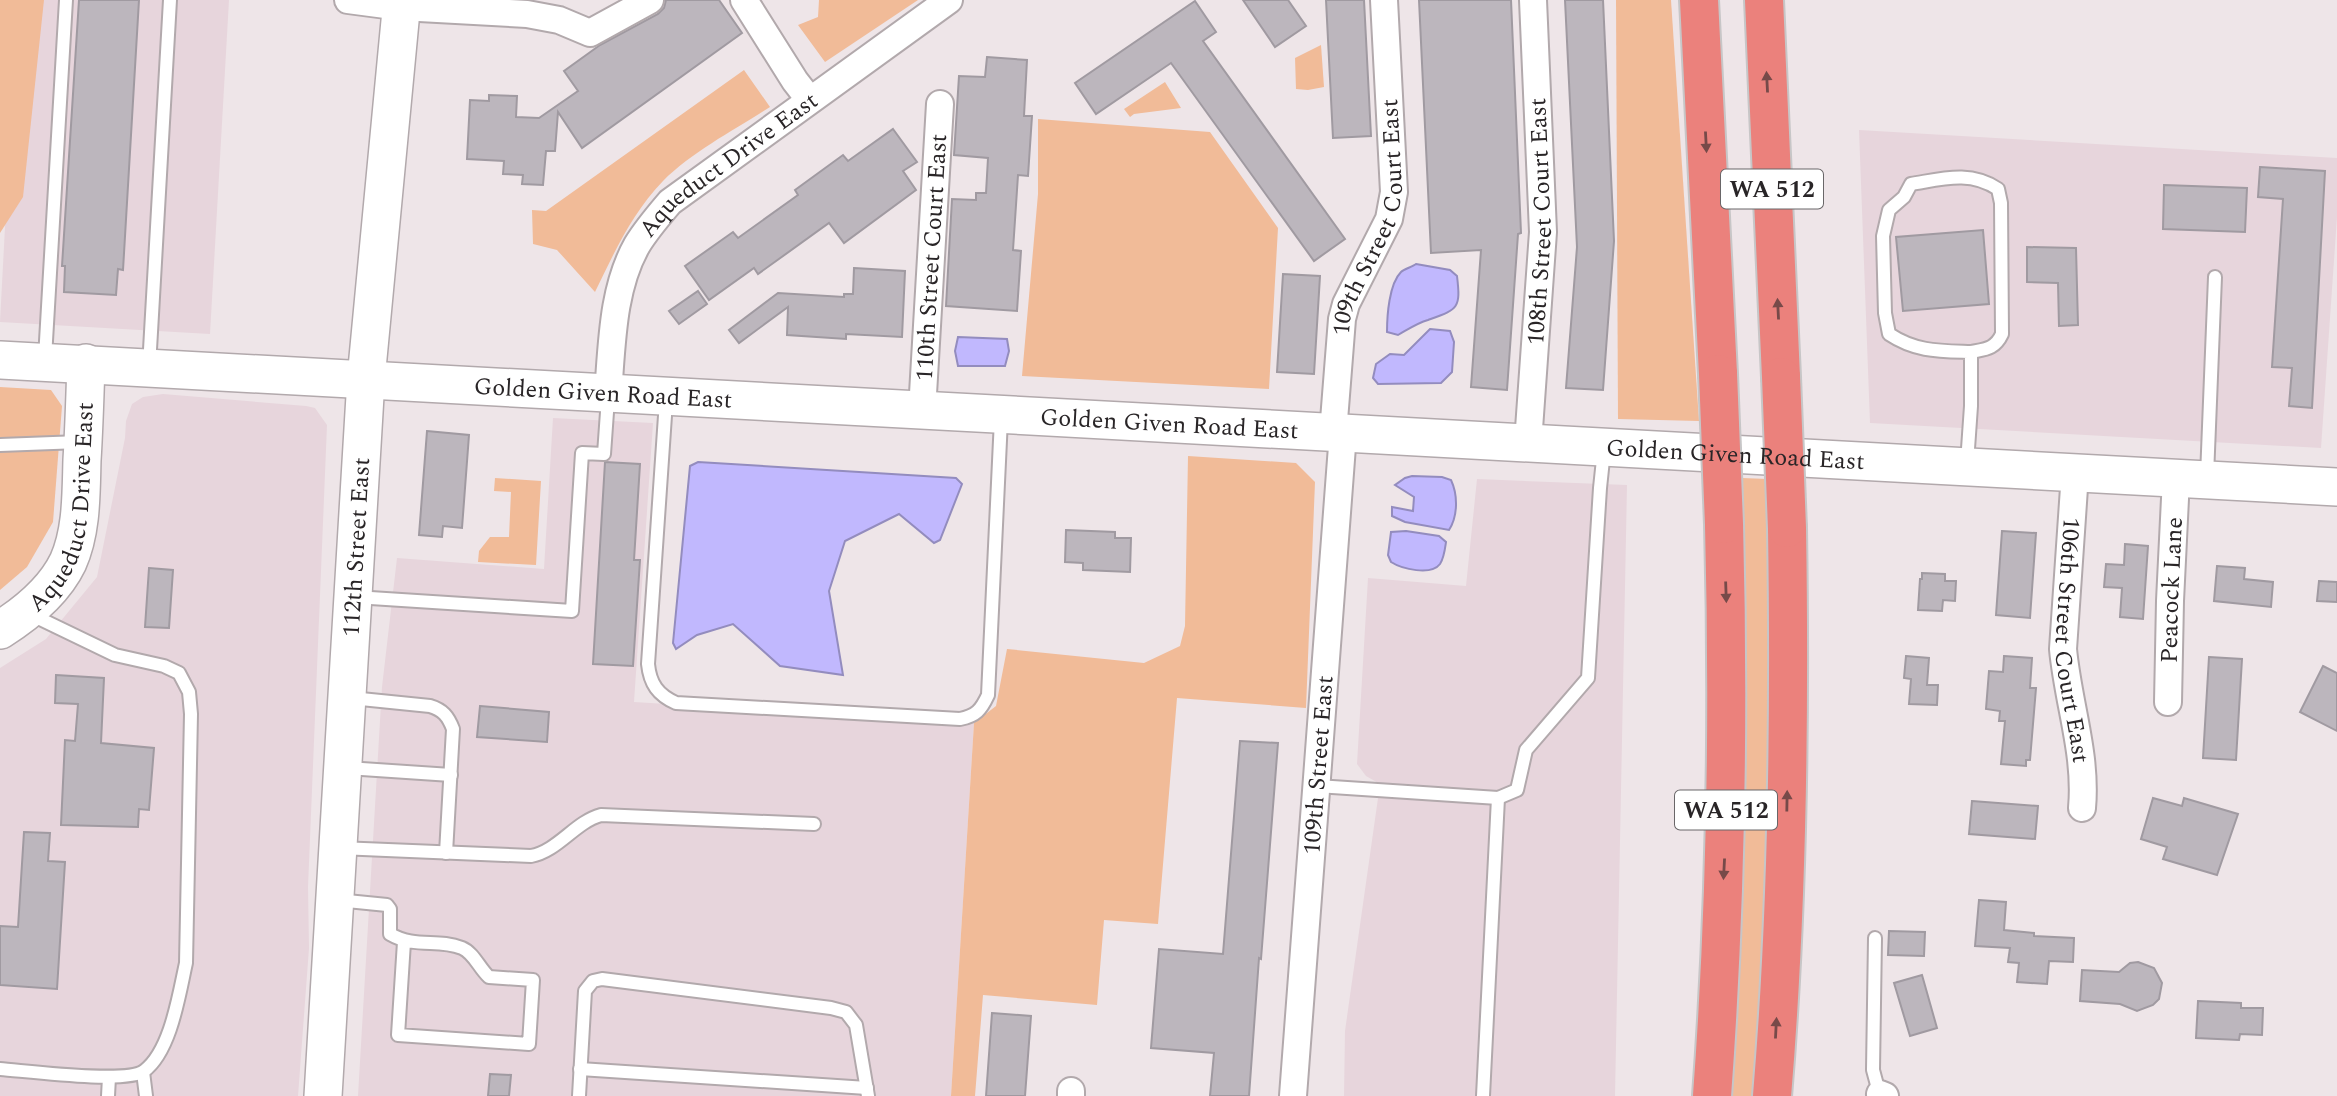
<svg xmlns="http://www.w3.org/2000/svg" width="2337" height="1096" font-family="Spectral,serif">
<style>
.built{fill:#e7d5dc}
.green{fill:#f1bb98}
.water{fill:#c1b8fe;stroke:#938cbe;stroke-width:2}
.building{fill:#bcb6bd;stroke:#a09aa1;stroke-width:2}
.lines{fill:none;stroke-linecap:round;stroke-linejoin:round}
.lane-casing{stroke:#b2a9ac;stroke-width:16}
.street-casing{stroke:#b2a9ac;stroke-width:30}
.secondary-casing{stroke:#b2a9ac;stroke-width:40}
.highway-casing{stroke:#c7c6c7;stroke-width:42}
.lane{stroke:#fff;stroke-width:12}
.street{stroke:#fff;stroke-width:26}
.secondary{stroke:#fff;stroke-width:37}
.highway{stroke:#eb817c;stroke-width:38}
.highway-bridge-casing{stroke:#c7c6c7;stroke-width:42;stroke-linecap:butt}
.highway-bridge{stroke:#eb817c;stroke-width:38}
.oneway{fill:#774a49}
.labels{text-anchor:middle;stroke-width:6;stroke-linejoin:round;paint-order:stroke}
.shield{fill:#fff;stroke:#696668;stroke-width:2}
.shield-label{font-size:23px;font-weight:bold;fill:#292527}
.street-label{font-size:24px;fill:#292527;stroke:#fff}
</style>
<rect width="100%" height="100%" fill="#eee5e8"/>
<!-- built -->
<g class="built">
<polygon points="17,0 229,0 210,334 0,322"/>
<polygon points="1859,130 2337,158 2337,217 2321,448 1870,423"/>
<polygon points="163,394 306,406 315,408 327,425 308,887 309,948 298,1096 0,1096 0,668 46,639 97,577 125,438 126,421 132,404 143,397"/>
<polygon points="553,418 653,423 634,702 974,723 951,1096 358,1096 382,687 397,558 544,569"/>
<polygon points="1477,479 1627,485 1615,1096 1344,1096 1345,1031 1380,784 1366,776 1357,764 1368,578 1466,586"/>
</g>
<!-- green -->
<g class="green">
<polygon points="0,0 44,0 23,197 0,233"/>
<polygon points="819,0 918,0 825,62 798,25 818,17"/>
<polygon points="1616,0 1671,0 1699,421 1618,419"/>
<polygon points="1321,45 1324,87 1308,90 1296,89 1295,58"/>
<path d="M744 70 770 107C736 129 692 152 663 181 632 213 614 253 595 292L557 250 533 244 532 210 546 211Z"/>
<polygon points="1165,82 1181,108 1134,114 1130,117 1124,109"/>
<polygon points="1038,119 1210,132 1278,228 1269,389 1022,376 1038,194"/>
<polygon points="0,387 51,390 62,406 53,522 27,567 0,590"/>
<polygon points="1188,456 1296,463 1315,482 1306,708 1177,698 1158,924 1104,920 1097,1005 983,995 975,1096 951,1096 974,723 996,706 1007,649 1144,663 1180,646 1185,626"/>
<polygon points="495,478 541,481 536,565 478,562 479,551 490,537 509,537 511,492 494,491"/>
<polygon points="1742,478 1768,479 1772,658 1765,924 1753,1096 1729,1096 1744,672"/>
</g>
<!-- water -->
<g class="water">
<path d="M1416 264 1450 270 1457 276C1461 309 1458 309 1428 320 1417 323 1407 330 1398 335L1387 332C1387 316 1389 284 1401 272 1404 269 1412 267 1416 264Z"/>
<polygon points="1430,329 1450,331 1454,342 1452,372 1441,383 1378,384 1373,378 1376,364 1390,354 1404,355"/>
<polygon points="958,337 1007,339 1009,351 1005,366 958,366 955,351"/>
<polygon points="698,462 956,478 962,484 940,540 934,543 899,514 845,541 829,591 843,675 780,666 733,624 697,635 676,649 673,643 690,466"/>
<path d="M1412 476 1442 477 1451 480C1458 495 1458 516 1449 530L1405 522 1392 516V507L1413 511 1414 497 1395 485 1405 478Z"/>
<path d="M1406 531 1439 536 1446 542C1445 549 1444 558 1440 564 1431 576 1402 569 1391 562L1388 555 1391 532Z"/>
</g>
<!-- building -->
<g class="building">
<polygon points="79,0 139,0 123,270 118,269 116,295 64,292 65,266 62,266"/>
<polygon points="666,0 719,0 742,33 582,148 558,112 555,151 546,151 543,185 522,184 523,175 503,174 504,161 467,159 470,100 489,101 489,95 517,96 516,117 539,118 578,91 564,71 600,45 658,14 664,8"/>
<polygon points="1243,0 1288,0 1306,26 1275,47"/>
<polygon points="1326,0 1364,0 1371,136 1333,138"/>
<polygon points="1419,0 1511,0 1521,233 1518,234 1507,390 1471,387 1481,250 1431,253"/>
<polygon points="1565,0 1603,0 1614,241 1603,390 1566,388 1577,247"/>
<polygon points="1195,1 1216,32 1203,41 1345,239 1314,261 1171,63 1096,114 1075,83"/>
<polygon points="987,57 1027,60 1024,116 1032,116 1028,176 1018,175 1013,250 1021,251 1017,311 946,306 952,199 976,200 976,193 986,193 988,158 954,155 959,76 985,77"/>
<polygon points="893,129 917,162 903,171 916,190 844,243 829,223 758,274 754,268 709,300 685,266 733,232 738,238 798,195 795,190 843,155 848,161"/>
<polygon points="2260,167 2325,171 2312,408 2289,406 2292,368 2272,367 2283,199 2258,197"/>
<polygon points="2164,185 2247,188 2245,232 2163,229"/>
<polygon points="1983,230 1989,304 1903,311 1896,237"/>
<polygon points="2027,247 2076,248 2078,325 2059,326 2058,283 2027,282"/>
<polygon points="854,268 905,271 902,337 846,334 846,339 787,335 788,307 739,343 729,330 778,293 844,297 844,294 853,294"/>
<polygon points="1283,274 1320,276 1314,374 1277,372"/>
<polygon points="698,291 707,304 679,324 669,311"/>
<polygon points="427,431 469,435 462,528 443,526 442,537 419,535"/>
<polygon points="605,462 640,464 634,560 640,560 633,666 593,664"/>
<polygon points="1066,530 1115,532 1115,538 1131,538 1130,572 1083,570 1083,563 1065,562"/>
<polygon points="2002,531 2036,533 2030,618 1996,615"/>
<polygon points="2125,544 2148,546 2143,619 2120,617 2122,588 2104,587 2106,564 2124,565"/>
<polygon points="2217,566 2245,568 2244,579 2273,582 2271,607 2214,601"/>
<polygon points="149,568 173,570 169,628 145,627"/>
<polygon points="1922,573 1945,574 1945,581 1956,581 1955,601 1943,600 1942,611 1918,610 1920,579 1922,579"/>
<polygon points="2319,581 2337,582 2337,602 2317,601"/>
<polygon points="1906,656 1929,658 1927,685 1938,685 1937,705 1909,704 1911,679 1904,678"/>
<polygon points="2004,656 2032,658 2030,688 2036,688 2030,760 2026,760 2026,766 2001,764 2005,721 1999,721 2000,711 1986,709 1989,671 2003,672"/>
<polygon points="2209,657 2242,659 2236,760 2203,758"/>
<polygon points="2323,666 2337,673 2337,731 2300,712"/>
<polygon points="56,675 104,678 101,743 154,748 149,810 139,809 138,827 61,825 65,740 75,741 78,704 55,703"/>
<polygon points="480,706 549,712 547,742 477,737"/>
<polygon points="1240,741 1278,743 1261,959 1259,958 1249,1096 1210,1096 1214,1053 1151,1048 1159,949 1223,954"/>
<polygon points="2153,798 2182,806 2184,798 2238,814 2217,875 2163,859 2167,847 2141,839"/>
<polygon points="1972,801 2038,806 2035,839 1969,834"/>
<polygon points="24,832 50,833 48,861 65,862 57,989 0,985 0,926 18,927"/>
<polygon points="1979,900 2006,902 2004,930 2034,933 2034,936 2074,938 2073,962 2049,961 2047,984 2017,982 2019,963 2008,962 2010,948 1975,946"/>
<polygon points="1889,931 1925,932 1924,956 1888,955"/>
<polygon points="2138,962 2154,968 2162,983 2159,999 2153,1005 2137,1011 2120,1004 2080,1001 2082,970 2119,972 2130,963"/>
<polygon points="1922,975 1937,1028 1910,1036 1894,983"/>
<polygon points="2198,1001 2241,1003 2241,1008 2263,1008 2262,1035 2240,1034 2239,1040 2196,1038"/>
<polygon points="992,1013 1031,1016 1025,1096 986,1096"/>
<polygon points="490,1074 511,1075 509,1096 488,1096"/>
</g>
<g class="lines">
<defs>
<g id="lane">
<polyline points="45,358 66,0"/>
<polyline points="149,367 170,0"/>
<path d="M666 401 648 664C650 684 658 695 676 703L960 719C976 716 981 710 988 695L1001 419"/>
<polyline points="0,445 80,442"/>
<path d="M1967 463 1971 406V352C1986 349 1995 349 2002 334L2001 203 1998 189C1970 170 1942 179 1911 184L1904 197 1889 210 1883 236 1885 313 1889 334C1916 352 1940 351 1971 352"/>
<polyline points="2207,476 2215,277"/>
<polyline points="355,597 572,611 582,453 604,454 608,398"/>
<path d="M351 698 430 706C443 710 448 716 453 729L446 853"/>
<polyline points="347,768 451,775"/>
<polyline points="1317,786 1498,798 1517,790 1526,750 1588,678 1600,488 1604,450"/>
<path d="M339 848 531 856C558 851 575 822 601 815L814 824"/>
<path d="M337 900 387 905 390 909V934C416 949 437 938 462 948 474 953 479 968 489 977L533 980 529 1044 398 1035 404 942"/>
<polyline points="1875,938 1873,1070 1880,1096"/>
<path d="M0 1069C27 1071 126 1084 144 1071 171 1051 179 994 186 963L191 714 189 692 179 673 164 666 115 655 30 614"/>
<polyline points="580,1069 867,1088"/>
<polyline points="143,1072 146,1096"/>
<polyline points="108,1096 109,1077"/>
<polyline points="579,1096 585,991 593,981 602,979 831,1008 846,1012 856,1025 868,1096"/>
<polyline points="1483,1096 1498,798"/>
</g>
<g id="street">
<polyline points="348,0 401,7 527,14 559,20 590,33 650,0"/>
<polyline points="744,0 795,81 809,99"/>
<path id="s1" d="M608 394C612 345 612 289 637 245 646 230 658 216 670 202L949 0"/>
<path id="s2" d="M922 411 940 104"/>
<path id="s3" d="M1333 433 1342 319 1346 304 1389 219 1394 192 1384 0"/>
<path id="s4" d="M1528 443 1543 232 1533 0"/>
<path id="s5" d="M2075 473 2063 649C2068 703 2087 754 2082 808"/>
<path id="s6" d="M2168 702 2170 601 2176 478"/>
<polyline points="1880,1094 1885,1096"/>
<polyline points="1071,1096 1071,1091"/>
<path id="s7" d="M1293 1096 1343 433"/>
</g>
<g id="secondary">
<path id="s8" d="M0 360 2337 487"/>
<path id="s9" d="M0 630C27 613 54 591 68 562 82 531 81 493 82 460 84 428 85 395 86 363"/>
<path id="s10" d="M323 1096 366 379 402 0"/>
</g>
<g id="highway">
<polyline points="1699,0 1718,374"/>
<polyline points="1764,0 1781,377"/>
<path d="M1712 1096C1726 906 1729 715 1724 524"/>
<path d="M1772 1096C1788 907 1790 717 1787 528"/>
</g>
</defs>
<!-- lane casing -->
<use href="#lane" class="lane-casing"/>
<!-- street casing -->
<use href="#street" class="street-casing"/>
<!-- secondary casing -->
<use href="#secondary" class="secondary-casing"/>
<!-- highway casing -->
<use href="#highway" class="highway-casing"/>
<!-- lane -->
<use href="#lane" class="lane"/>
<!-- street -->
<use href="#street" class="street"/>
<!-- secondary -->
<use href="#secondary" class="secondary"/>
<!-- highway -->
<use href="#highway" class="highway"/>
<defs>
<g id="highway-bridge">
<polyline points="1718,374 1724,524"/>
<polyline points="1781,377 1787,528"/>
</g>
</defs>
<!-- highway-bridge casing -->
<use href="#highway-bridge" class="highway-bridge-casing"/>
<!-- highway-bridge -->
<use href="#highway-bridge" class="highway-bridge"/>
</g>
<!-- one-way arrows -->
<defs><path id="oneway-solid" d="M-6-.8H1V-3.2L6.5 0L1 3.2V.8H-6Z" transform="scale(1.75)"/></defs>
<g class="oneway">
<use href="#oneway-solid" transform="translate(1767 82) rotate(-93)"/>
<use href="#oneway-solid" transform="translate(1706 142) rotate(87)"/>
<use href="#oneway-solid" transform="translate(1778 309) rotate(-93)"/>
<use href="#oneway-solid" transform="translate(1726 592) rotate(88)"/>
<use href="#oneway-solid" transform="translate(1787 801) rotate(-89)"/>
<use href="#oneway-solid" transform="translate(1724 869) rotate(93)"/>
<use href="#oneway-solid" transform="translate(1776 1028) rotate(-87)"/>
</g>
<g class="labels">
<!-- shield labels -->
<g class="shield">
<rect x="1721" y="169.5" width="102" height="39" rx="5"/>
<rect x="1675" y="790.5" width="102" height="39" rx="5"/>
</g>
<g class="shield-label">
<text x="1772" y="197">WA 512</text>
<text x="1726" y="818">WA 512</text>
</g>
<!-- street labels -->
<g class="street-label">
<text dy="8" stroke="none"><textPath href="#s1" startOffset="276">Aqueduct Drive East</textPath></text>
<text dy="8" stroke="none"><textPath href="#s3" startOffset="222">109th Street Court East</textPath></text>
<text dy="8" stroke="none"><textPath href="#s4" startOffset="222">108th Street Court East</textPath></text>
<text dy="8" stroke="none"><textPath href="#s2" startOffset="154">110th Street Court East</textPath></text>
<text dy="8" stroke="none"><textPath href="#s8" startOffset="604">Golden Given Road East</textPath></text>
<text dy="8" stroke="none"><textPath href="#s8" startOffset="1171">Golden Given Road East</textPath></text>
<text dy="8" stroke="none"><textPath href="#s8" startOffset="1738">Golden Given Road East</textPath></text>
<text dy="8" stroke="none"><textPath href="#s9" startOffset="149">Aqueduct Drive East</textPath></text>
<text dy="8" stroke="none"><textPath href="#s10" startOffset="550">112th Street East</textPath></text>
<text dy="8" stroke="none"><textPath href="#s6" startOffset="112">Peacock Lane</textPath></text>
<text dy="8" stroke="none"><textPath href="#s5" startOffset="168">106th Street Court East</textPath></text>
<text dy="8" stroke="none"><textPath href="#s7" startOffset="332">109th Street East</textPath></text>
</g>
</g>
</svg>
